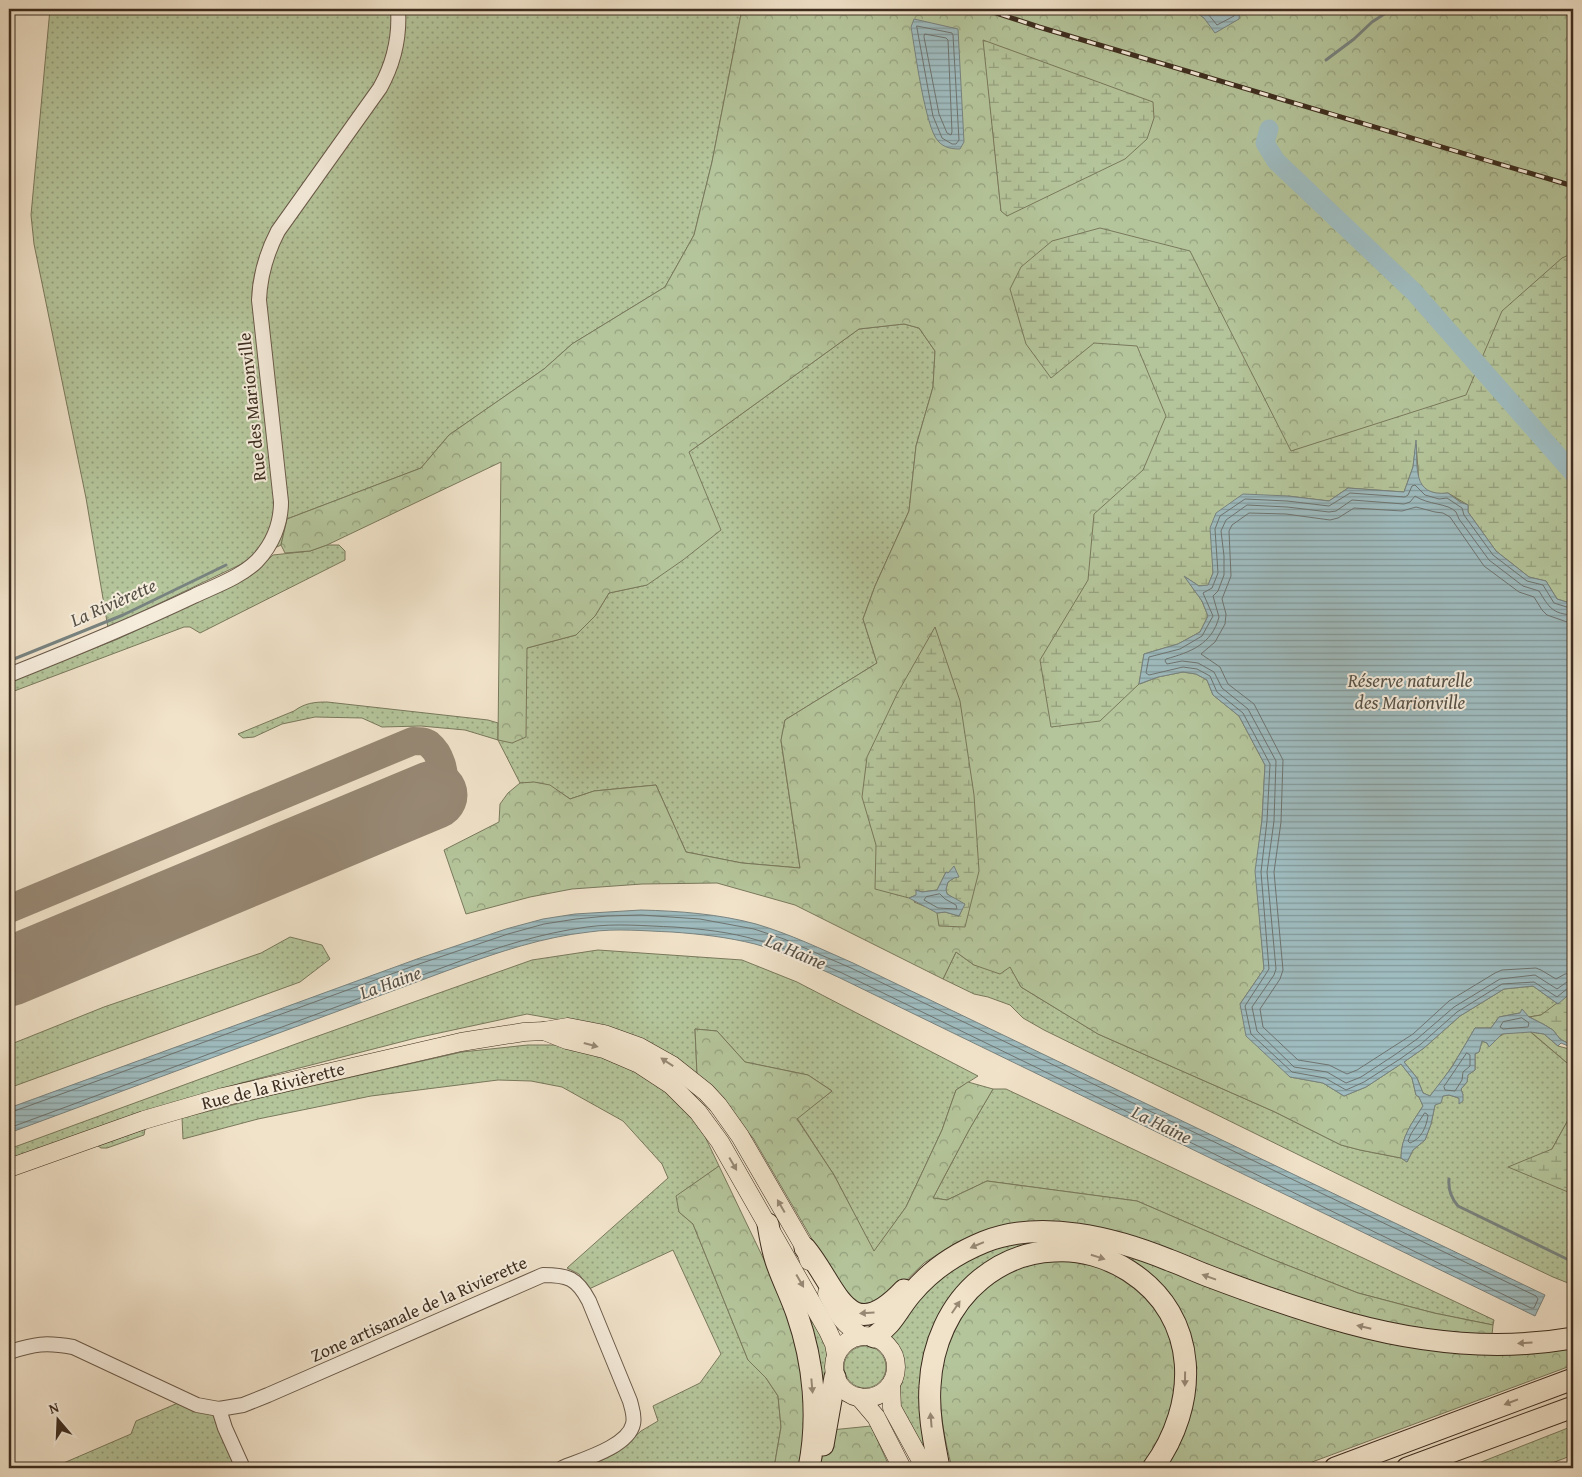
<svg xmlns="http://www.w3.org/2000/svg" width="1582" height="1477" font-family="'Gentium Book Plus',serif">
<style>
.grass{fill:url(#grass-dots);stroke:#79795d}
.forest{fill:url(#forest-crowns);stroke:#79795d;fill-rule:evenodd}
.wetland{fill:url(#wetland-marsh);stroke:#79795d}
.water{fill:url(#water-rules);stroke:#788380}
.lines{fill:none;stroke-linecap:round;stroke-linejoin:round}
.shore{stroke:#6e7470;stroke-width:1}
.stream{stroke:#788380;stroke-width:3}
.river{stroke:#9fbcc0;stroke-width:19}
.taxiway{stroke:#978874;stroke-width:28}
.runway{stroke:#978874;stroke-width:69}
.tertiary-casing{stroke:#6a5a4a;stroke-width:16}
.primary-casing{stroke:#3d2d1f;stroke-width:19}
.motorway-casing{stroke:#3d2d1f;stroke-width:23}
.tertiary{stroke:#f6eddd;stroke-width:14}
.primary{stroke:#f1e3ca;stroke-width:18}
.motorway{stroke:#f1e3ca;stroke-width:21}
.rail-casing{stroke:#3d2d1f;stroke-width:5}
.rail{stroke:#f6eddd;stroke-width:3;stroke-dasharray:9;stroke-linecap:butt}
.oneway{fill:#978874}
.labels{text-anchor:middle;stroke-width:4;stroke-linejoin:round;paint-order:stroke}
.street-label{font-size:18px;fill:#3d2d1f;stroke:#f6eddd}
.water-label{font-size:19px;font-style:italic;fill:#565147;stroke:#f6eddd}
</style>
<defs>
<pattern id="grass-dots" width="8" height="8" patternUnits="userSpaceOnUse" patternTransform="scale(1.25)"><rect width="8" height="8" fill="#b5c59b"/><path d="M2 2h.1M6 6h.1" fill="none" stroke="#94a07e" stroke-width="1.8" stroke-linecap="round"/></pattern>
<pattern id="forest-crowns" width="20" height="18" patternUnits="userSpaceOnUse" patternTransform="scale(1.25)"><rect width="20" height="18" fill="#b5c59b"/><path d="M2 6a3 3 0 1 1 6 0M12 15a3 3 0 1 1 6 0" fill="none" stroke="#94a07e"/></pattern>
<pattern id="wetland-marsh" width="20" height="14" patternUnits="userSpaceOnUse" patternTransform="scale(1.25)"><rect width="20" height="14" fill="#b5c59b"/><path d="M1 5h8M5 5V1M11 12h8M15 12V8" fill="none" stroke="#94a07e"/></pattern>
<pattern id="water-rules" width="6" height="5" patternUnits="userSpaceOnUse" patternTransform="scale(1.25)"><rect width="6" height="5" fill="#9fbcc0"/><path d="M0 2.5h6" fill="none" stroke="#83999b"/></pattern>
</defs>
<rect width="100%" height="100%" fill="#f1e3ca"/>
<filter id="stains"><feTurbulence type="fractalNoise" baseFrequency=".004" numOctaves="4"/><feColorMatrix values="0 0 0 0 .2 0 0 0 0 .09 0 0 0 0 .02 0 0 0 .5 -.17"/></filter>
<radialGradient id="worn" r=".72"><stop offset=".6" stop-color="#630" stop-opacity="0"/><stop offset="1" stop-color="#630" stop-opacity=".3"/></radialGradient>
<!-- grass -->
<g class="grass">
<polygon points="50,9 742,9 712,162 694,235 665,287 572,344 544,369 449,435 421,468 287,519 281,545 108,628 86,498 34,244 31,215"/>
<path d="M904 324 919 328 935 351 933 387 916 446 909 511 875 586 863 619 877 663 785 720 781 741 800 868 742 863 686 852 656 785 594 791 570 799C550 785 544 781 520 783L498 740 465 730 421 726 382 727 362 718 315 717 282 724 254 737 243 738 238 734 294 711C305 703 314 702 327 702L488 720 498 723V740L527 648 576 635 595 616 609 593 647 585 689 452 859 329Z"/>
<polygon points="327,545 339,545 345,551 345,560 200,633 190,627 184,627 9,693 9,682 118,639 211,595 252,575 273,555 310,551"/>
<polygon points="290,937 322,945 330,959 300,982 9,1088 9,1045 104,1007 261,953"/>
<polygon points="598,950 742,960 797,982 978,1076 956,1090 942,1130 906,1207 874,1252 834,1175 797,1118 832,1091 808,1075 745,1062 717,1031 695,1029 697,1074 622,1031 527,1014 416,1038 241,1083 146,1113 9,1161 9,1149 304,1041 532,960"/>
<path d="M956 952 974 965 1010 966 1021 987 1098 1034 1275 1112 1341 1145 1360 1150 1401 1158 1407 1162 1413 1150 1425 1140 1431 1124 1435 1105 1443 1096 1449 1095 1459 1098 1463 1095 1461 1089 1467 1082V1075L1475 1070V1054L1479 1052 1482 1041 1487 1043 1489 1046C1499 1034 1508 1033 1521 1024L1573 1068V1111L1552 1149 1568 1192 1573 1190V1285L1553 1277 1403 1206 1044 1030 1023 1018 1010 1005 988 997 974 994 943 979Z"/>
<path d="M1533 986 1558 1004 1541 1015 1529 1017 1520 1013 1499 1017 1491 1028H1475C1461 1052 1448 1075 1430 1096L1423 1093 1417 1078 1404 1062 1424 1048 1460 1016 1504 989Z"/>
<polygon points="528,1045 572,1045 658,1081 700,1126 719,1166 677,1196 679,1212 693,1224 748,1360 766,1378 778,1396 781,1427 774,1468 584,1468 618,1452 641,1431 658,1421 653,1406 700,1383 721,1354 673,1250 589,1289 579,1274 567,1268 668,1178 662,1164 623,1121 562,1087 531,1081 498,1080 371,1096 258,1119 183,1139 182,1118 268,1096 462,1052"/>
<polygon points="993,1089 1006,1089 1494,1320 1493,1325 1434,1313 1358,1293 1269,1258 1137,1201 987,1181 947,1200 933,1198 969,1130"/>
<polygon points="145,1129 144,1135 107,1148 101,1148 98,1146"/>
<polygon points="1027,1240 1134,1256 1131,1267 1059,1246 946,1314 927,1442 919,1447 899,1412 897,1390 903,1375 903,1361 901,1351 897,1344 889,1335 913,1302 968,1257"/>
<polygon points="815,1320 828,1351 825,1366 827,1380 824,1408 808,1323"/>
<circle cx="865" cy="1367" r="21"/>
<polygon points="178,1403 220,1413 244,1468 52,1468 131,1434 136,1421"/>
<polygon points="1573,1426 1573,1455 1539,1468 1466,1468"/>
</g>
<!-- forest -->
<g class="forest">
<path d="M742 9H1191L1204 18 1239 19 1240 9H1573V546L1468 512V505L1460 502 1413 467 1404 492 1348 488 1329 501 1213 557 1186 577 1178 644 1144 654 1140 684 1158 677 1183 672 1196 674 1207 680 1213 695 1239 716 1265 765 1262 820 1256 871 1264 969 1240 1004 1290 1077 1323 1083 1344 1096 1366 1087 1401 1064 1412 1078 1416 1095 1419 1097 1423 1106C1412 1123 1401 1137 1401 1158L1360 1150 1341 1145 1275 1112 1098 1034 1021 987 1010 967 1000 974 974 965 956 952 943 979 795 905 717 883 642 884 572 889 530 897 466 914 444 850 499 822 500 804 508 793 520 783 534 782 550 785 570 799 594 791 656 785 686 852 742 863 800 868 781 740 785 720 877 663 863 619 875 586 909 511 916 446 933 387 935 351 919 328 904 324 859 329 689 452 721 530 683 560 647 585 609 593 595 616 576 635 527 648 526 737 512 743 498 740 501 462 327 545 310 551 285 553 281 545 287 519 421 468 449 435 544 369 572 344 665 287 694 235 712 162ZM984 40 1008 216 1001 211ZM954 867V878L947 894 964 904 924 906 914 902 922 892Z"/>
<polygon points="695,1029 717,1031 745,1062 808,1075 832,1091 797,1119 834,1175 874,1251 906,1207 942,1130 956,1090 968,1082 993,1089 969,1130 933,1198 947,1200 987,1181 1137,1201 1269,1258 1358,1293 1434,1313 1493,1325 1492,1335 1435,1332 1382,1322 1337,1310 1279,1291 1140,1241 985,1231 954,1244 924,1263 885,1301 862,1307 844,1294 753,1138 697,1074"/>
<polygon points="719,1166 790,1314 821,1431 871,1426 890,1468 774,1468 781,1427 778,1396 766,1378 748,1360 693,1224 679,1212 676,1196"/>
<polygon points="1134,1256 1320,1322 1573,1344 1573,1365 1296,1468 1160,1468 1189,1353 1131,1267"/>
<path d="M1068 1261C1084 1264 1102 1266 1116 1274 1191 1314 1190 1409 1141 1468H952C944 1437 937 1403 942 1370 943 1357 950 1342 955 1330 973 1294 1000 1269 1042 1262 1050 1261 1059 1261 1068 1261Z"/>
</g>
<!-- wetland -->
<g class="wetland">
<polygon points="983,40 1153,102 1154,118 1147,139 1125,159 1007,216 1001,211"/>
<polygon points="1100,228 1190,251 1291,451 1466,395 1502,311 1562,258 1573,253 1573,604 1557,599 1546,581 1529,577 1496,551 1468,512 1468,505 1448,493 1439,494 1427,491 1419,482 1416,444 1413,467 1404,492 1348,488 1329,501 1288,496 1213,557 1213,573 1208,586 1199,586 1185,577 1202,601 1208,616 1200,632 1178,644 1144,654 1139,684 1100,721 1051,727 1040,660 1088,580 1094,514 1143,470 1166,416 1137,346 1094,343 1051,378 1026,344 1010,289 1021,267 1052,241"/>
<polygon points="935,627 960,701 974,795 979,871 965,927 939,926 937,913 945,912 959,916 964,905 947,894 946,889 948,882 954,878 946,872 937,890 922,892 916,890 917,895 909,898 875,889 876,845 862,797 867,757 897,694"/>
<polygon points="1573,991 1573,1046 1560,1039 1553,1030 1543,1024 1529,1017 1541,1015"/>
<polygon points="1531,1032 1544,1034 1558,1046 1573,1050 1573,1068"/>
<polygon points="1573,1111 1573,1190 1568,1192 1508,1167 1552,1149"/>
</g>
<!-- water -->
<g class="water">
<polygon points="1191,9 1240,9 1239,19 1215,33 1204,18"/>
<path d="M914 19 958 29 964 142 960 149C952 149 944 148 938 141 925 127 915 49 911 27Z"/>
<path d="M1416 440C1418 466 1411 497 1448 493L1460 502 1468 505V512L1496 551 1529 577 1546 581 1557 599 1573 604V991L1558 1004 1533 986 1504 989 1460 1016 1424 1048 1404 1062 1417 1078 1423 1093 1430 1096 1452 1067 1475 1028H1491L1499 1017 1520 1013 1522 1009 1529 1017 1543 1024 1553 1030 1560 1039 1573 1046V1048L1561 1043 1558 1046 1544 1034 1531 1032 1502 1034 1489 1047 1487 1043 1482 1041 1479 1052 1475 1054V1070L1468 1075 1467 1082 1461 1089 1463 1095V1101L1459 1104V1098L1449 1095 1443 1096 1441 1103 1435 1105 1431 1124 1425 1140 1413 1150 1407 1162 1401 1158C1401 1137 1412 1123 1423 1106L1419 1097 1416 1095 1412 1078 1401 1064 1366 1087 1344 1096 1323 1083 1290 1077 1246 1036 1240 1004 1264 969 1255 871 1262 820 1265 765 1239 716 1213 695 1207 680 1196 674 1183 672 1158 677 1139 684 1144 654 1178 644 1200 632 1208 616 1202 601 1184 576 1199 586 1208 585 1213 573 1210 528 1216 513 1243 494 1288 496 1329 501 1348 488 1404 492 1413 467Z"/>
<polygon points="954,866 959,877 954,878 948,882 946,889 947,894 965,904 959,916 945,912 937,913 909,898 916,895 916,890 922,892 937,890 946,872 948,873"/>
<path d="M641 910C679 911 719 914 756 924 790 934 821 949 853 963L1545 1295 1535 1316 840 978C812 965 784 952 755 944 727 937 700 934 672 932 645 931 616 928 589 932 543 937 499 952 457 967L9 1133V1108L417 959 506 929 543 919 575 914Z"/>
</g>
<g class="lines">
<!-- shore -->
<g class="shore">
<polyline points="1200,9 1208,14 1217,25 1234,16 1235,9"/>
<polygon points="917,26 952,33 953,35 959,140 956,144 952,144 942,138 933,116"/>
<polygon points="925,34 946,38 948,40 952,132 951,135 947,133 939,114 924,37"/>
<polyline points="1573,609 1554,603 1543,585 1527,581 1493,555 1464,515 1462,508 1447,498 1439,499 1425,495 1415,485 1412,486 1408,495 1405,497 1350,493 1329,506 1287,501 1245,499 1220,516 1215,529 1218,573 1212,588 1203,593 1213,616 1202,636 1180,649 1149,657 1146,673 1149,675 1183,667 1197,669 1210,676 1217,692 1243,713 1270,764 1267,821 1261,872 1269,969 1245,1006 1251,1034 1292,1072 1325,1078 1346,1090 1364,1082 1400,1059 1421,1044 1457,1012 1502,984 1534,982 1557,997 1568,988 1573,987"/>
<path d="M1573 615C1552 614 1549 607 1539 591L1523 586 1489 560 1459 519C1458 517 1457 514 1456 512 1448 503 1428 505 1415 496L1410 502 1404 504 1352 500 1336 511 1329 512 1287 507 1247 505 1226 520 1221 531 1224 556V575L1218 591 1213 596 1219 617C1212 644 1191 652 1166 659L1165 661 1167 664 1182 661 1198 663 1214 672 1222 688 1248 709 1276 761 1274 821 1267 872 1276 969 1274 975 1252 1007 1257 1031 1294 1067 1327 1072 1346 1083 1361 1077 1396 1054 1417 1039 1454 1007 1500 979 1535 975 1557 989 1567 982 1573 980"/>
<polyline points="1573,623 1567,622 1547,615 1542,610 1534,597 1519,592 1484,566 1450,517 1443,513 1435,512 1416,507 1402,511 1354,508 1338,518 1330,520 1286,514 1249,513 1232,525 1229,531 1231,576 1222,599 1226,614 1225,624 1215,642 1201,654 1220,667 1228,684 1254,704 1283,760 1281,822 1274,872 1283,970 1280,979 1260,1009 1263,1027 1298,1060 1329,1065 1347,1074 1357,1070 1413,1034 1449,1001 1495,973 1502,970 1536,968 1541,970 1556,979 1565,974 1573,973"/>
<polygon points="940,894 945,899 956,905 957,909 938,908 924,900 926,897"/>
<polygon points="1522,1018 1529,1023 1528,1027 1503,1029 1500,1027 1503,1022"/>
<polygon points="1467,1053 1470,1055 1470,1066 1463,1072 1462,1080 1455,1091 1445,1090 1444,1087"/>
<path d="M9 1113 419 964 508 934 544 924 576 919 607 916 641 915 700 919 754 929 784 939 851 968 1536 1296 1538 1299 1534 1308H1531L842 973C814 961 786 948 757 940 730 932 702 929 674 927 646 926 616 923 587 927 542 933 498 947 455 963L9 1128"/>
<path d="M1425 1113 1427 1114 1428 1116C1426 1128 1421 1139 1410 1143L1408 1141 1411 1134Z"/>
</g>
<!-- stream -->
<g class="stream">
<polyline points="1326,60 1354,39 1372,22 1392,9"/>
<polyline points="9,661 123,615 226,565"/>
<path d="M1449 1179C1448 1190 1451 1198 1458 1206L1573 1262"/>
</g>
<!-- river -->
<polyline class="river" points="1269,129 1265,143 1276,161 1414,292 1573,473"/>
<!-- taxiway -->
<path class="taxiway" d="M9 909 413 741C419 741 425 741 429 744 440 753 447 773 442 786 440 790 436 792 433 795"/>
<!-- runway -->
<polyline class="runway" points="9,972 433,795"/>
<defs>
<g id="tertiary">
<path d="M9 675C72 650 133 625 194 596 215 586 241 577 257 561 272 545 281 524 281 502L259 300C260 275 266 254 278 231L380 88C394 63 400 38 398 9"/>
<path d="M9 1352C35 1344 45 1342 73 1347L197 1405 219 1409 243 1405 268 1395 543 1275C568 1275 577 1278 589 1301L630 1401C632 1409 635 1416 633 1424 628 1447 581 1460 562 1468"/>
<polyline points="219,1409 225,1428 243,1468"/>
</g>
<g id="primary">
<polyline points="544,1031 567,1040 604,1049 639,1064 671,1085 698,1112 720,1142 828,1331 834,1344 836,1355"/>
<polyline points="9,1168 144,1120 223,1097 461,1042 524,1032 544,1031 568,1027 604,1034 640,1047 672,1065 706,1092 718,1105 740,1136 805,1248 809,1261"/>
<path d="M827 1293C838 1314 840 1322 862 1336"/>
<circle cx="865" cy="1367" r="31"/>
<polyline points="891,1384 892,1408 925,1468"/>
<polyline points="859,1397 876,1417 902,1468"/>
</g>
<g id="motorway">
<path d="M768 1224C770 1236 772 1249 776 1261 782 1279 791 1296 797 1314 814 1363 819 1418 809 1468"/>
<path d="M805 1248C837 1286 847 1350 904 1290"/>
<path d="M874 1337C894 1323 896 1312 911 1294 930 1271 957 1253 984 1242 1041 1219 1115 1238 1169 1260 1183 1265 1197 1272 1211 1277 1256 1294 1301 1310 1348 1323 1421 1343 1498 1351 1573 1338"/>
<polyline points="823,1445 835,1377"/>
<path d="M939 1468C934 1441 928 1414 930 1386 932 1345 949 1305 981 1279 1002 1262 1027 1252 1054 1251 1080 1249 1107 1257 1129 1271 1201 1317 1199 1405 1153 1468"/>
<polyline points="1335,1468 1573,1379"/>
<polyline points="1407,1468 1573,1407"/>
</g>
</defs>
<!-- tertiary casing -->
<use href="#tertiary" class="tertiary-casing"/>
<!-- primary casing -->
<use href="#primary" class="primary-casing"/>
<!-- motorway casing -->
<use href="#motorway" class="motorway-casing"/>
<!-- tertiary -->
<use href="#tertiary" class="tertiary"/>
<!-- primary -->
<use href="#primary" class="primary"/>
<!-- motorway -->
<use href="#motorway" class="motorway"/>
<defs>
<polyline id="rail" points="984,9 1039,27 1573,186"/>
</defs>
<!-- rail casing -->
<use href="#rail" class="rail-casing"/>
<!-- rail -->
<use href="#rail" class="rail"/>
</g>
<!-- one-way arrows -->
<defs><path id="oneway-solid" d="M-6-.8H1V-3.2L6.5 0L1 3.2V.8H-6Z" transform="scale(1.25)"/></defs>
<g class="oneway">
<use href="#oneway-solid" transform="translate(591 1045) rotate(15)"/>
<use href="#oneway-solid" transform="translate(667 1062) rotate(-147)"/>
<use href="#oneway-solid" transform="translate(733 1164) rotate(60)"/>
<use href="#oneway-solid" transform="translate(781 1206) rotate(-120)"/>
<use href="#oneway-solid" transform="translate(977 1245) rotate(157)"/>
<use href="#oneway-solid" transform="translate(1098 1257) rotate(18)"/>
<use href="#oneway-solid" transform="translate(1209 1277) rotate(-160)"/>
<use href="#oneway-solid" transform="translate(800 1281) rotate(60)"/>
<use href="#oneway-solid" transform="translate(956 1307) rotate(-56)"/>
<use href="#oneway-solid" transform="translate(867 1313) rotate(177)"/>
<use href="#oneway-solid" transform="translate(1364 1327) rotate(-167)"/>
<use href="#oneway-solid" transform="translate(1525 1343) rotate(177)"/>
<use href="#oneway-solid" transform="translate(1185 1379) rotate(91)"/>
<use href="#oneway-solid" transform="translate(812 1386) rotate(85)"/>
<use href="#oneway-solid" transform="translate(1511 1402) rotate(159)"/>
<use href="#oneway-solid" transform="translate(931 1420) rotate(-95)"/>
</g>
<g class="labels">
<!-- street labels -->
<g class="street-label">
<text transform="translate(252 407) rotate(-96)" y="6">Rue des Marionville</text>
<text transform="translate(273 1086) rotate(-14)" y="6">Rue de la Rivièrette</text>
<text transform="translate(419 1309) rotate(-24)" y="6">Zone artisanale de la Rivierette</text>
</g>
<!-- water labels -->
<g class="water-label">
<text transform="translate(113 602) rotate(-24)" y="7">La Rivièrette</text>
<text x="1410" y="687">Réserve naturelle<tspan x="1410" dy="22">des Marionville</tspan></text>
<text transform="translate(796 951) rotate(23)" y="7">La Haine</text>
<text transform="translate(390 982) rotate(-20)" y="7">La Haine</text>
<text transform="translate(1162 1124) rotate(26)" y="7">La Haine</text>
</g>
</g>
<!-- margin -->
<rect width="1582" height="1477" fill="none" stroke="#f1e3ca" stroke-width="30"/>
<rect x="10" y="10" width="1562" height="1457" fill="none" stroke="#3d2d1f" stroke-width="2.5"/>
<rect x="15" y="15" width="1552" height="1447" fill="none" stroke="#3d2d1f"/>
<!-- north arrow -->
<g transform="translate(58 1420) rotate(341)" stroke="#f6eddd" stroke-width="4" paint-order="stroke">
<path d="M0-4L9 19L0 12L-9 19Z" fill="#3d2d1f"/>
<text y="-8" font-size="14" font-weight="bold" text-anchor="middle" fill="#3d2d1f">N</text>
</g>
<rect width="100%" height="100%" filter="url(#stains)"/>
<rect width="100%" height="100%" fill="url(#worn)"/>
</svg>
